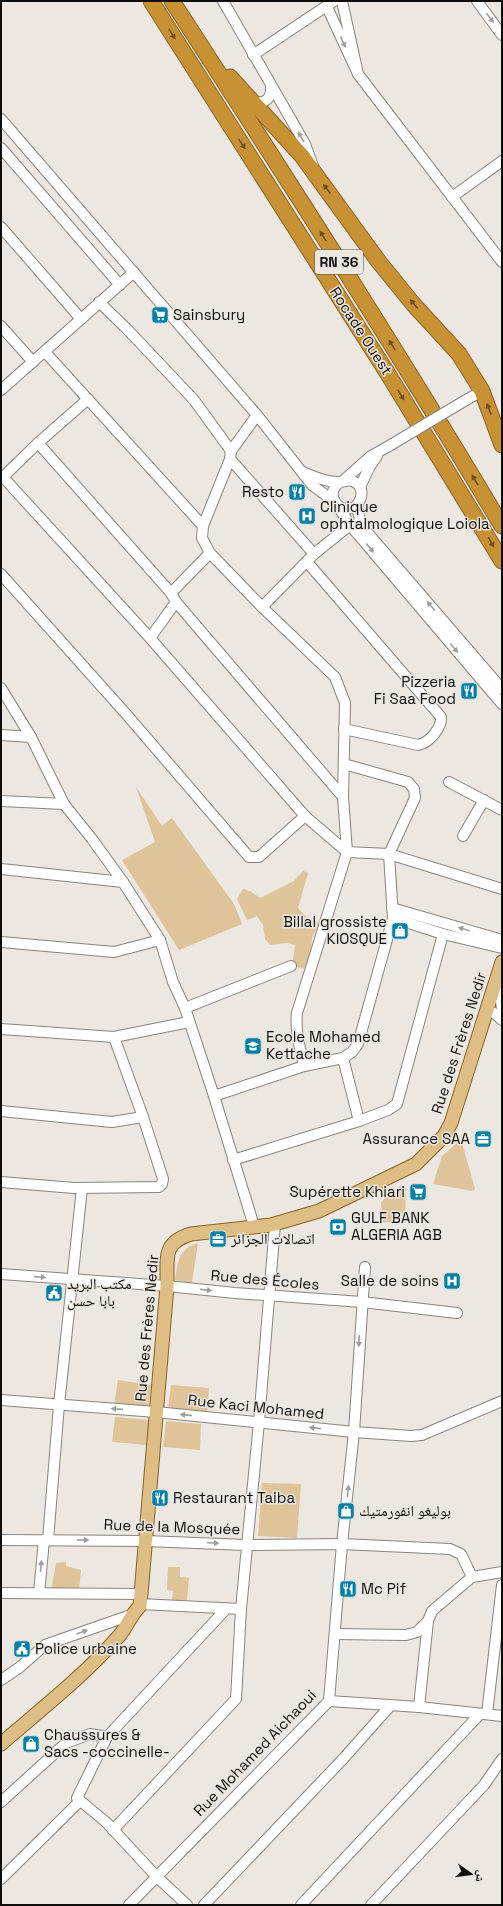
<svg xmlns="http://www.w3.org/2000/svg" width="503" height="1906" font-family="'Space Grotesk','Noto Naskh Arabic',sans-serif">
<style>
.green{fill:#dfc399}
.lines{fill:none;stroke-linecap:round;stroke-linejoin:round}
.minor-casing{stroke:#88847e;stroke-width:12}
.major-casing{stroke:#876326;stroke-width:15}
.highway-casing{stroke:#876326;stroke-width:17}
.minor{stroke:#fff;stroke-width:10}
.major{stroke:#debe85;stroke-width:13}
.highway{stroke:#c89234;stroke-width:15}
.minor-bridge-casing{stroke:#88847e;stroke-width:12;stroke-linecap:butt}
.minor-bridge{stroke:#fff;stroke-width:10}
.oneway{fill:#9f9e9d}
.oneway2{fill:#6c5020}
.labels{text-anchor:middle;stroke-width:3;stroke-linejoin:round;paint-order:stroke}
.shield{fill:#ece8e1;stroke:#514f4b;stroke-width:1}
.shield-label{font-size:14px;font-weight:bold;fill:#0f0d0b}
.poi-label{font-size:15px;fill:#0f0d0b;stroke:#ece8e1;text-anchor:start}
.street-label{font-size:15px;fill:#0f0d0b;stroke:#ece8e1}
</style>
<rect width="100%" height="100%" fill="#ece8e1"/>
<!-- green -->
<g class="green">
<polygon points="136,787 162,826 172,818 234,904 242,924 179,950 122,860 155,842"/>
<polygon points="303,871 308,873 298,908 309,920 319,923 312,938 311,955 305,969 292,966 295,945 287,943 270,945 265,939 263,925 257,916 247,920 237,899 243,889 250,891 260,898 294,881"/>
<polygon points="461,1139 475,1189 472,1191 433,1184 442,1156"/>
<polygon points="400,1186 406,1187 405,1223 382,1222 381,1202"/>
<path d="M198 1243 192 1283 175 1280C178 1262 178 1249 198 1243Z"/>
<polygon points="118,1380 151,1385 148,1408 114,1406"/>
<polygon points="171,1385 209,1388 207,1413 168,1410"/>
<polygon points="115,1417 149,1420 147,1445 112,1442"/>
<polygon points="166,1421 201,1424 200,1450 163,1447"/>
<polygon points="262,1483 301,1484 297,1538 258,1536"/>
<polygon points="66,1562 66,1566 81,1570 79,1591 51,1591 56,1563"/>
<polygon points="168,1567 180,1567 180,1577 189,1578 187,1600 172,1600 173,1591 167,1590"/>
</g>
<g class="lines">
<defs>
<g id="minor">
<polyline points="223,1 305,144 313,166"/>
<polyline points="477,1 502,35"/>
<polyline points="327,7 358,74 342,1"/>
<polyline points="253,55 334,1"/>
<polyline points="358,74 502,262"/>
<path d="M254 102C266 104 272 98 271 86"/>
<polyline points="1,119 257,415 312,485 335,502"/>
<polyline points="1,148 120,285"/>
<polyline points="452,197 502,161"/>
<polyline points="1,227 81,319"/>
<polyline points="99,302 127,329 194,400 231,451"/>
<polyline points="1,326 33,362"/>
<polyline points="45,352 203,526"/>
<polyline points="1,390 134,272"/>
<polyline points="466,400 482,391"/>
<polyline points="257,415 231,451 230,459 203,526 202,538 210,553 262,607 335,677 345,703 343,797 347,852 389,854 415,798 414,789 408,782 344,764"/>
<polyline points="38,443 171,593 176,602 343,797"/>
<polyline points="230,459 314,554"/>
<path d="M303 472C314 477 328 483 340 482 344 482 347 479 352 481 366 485 363 502 353 508L343 509C331 502 329 490 340 482"/>
<path d="M3 477 150 638 305 816 347 852 297 1013C295 1032 300 1048 304 1066"/>
<polyline points="1,479 38,443 88,399"/>
<polyline points="344,480 371,456 389,446"/>
<polyline points="360,487 369,468 377,456"/>
<polyline points="357,505 360,521 366,531 502,689"/>
<polyline points="338,506 350,525 502,704"/>
<path d="M307 562 441 717C442 728 429 743 418 745L344 729"/>
<polyline points="1,574 127,715 249,857 259,857 305,816"/>
<polyline points="171,593 210,553"/>
<polyline points="262,607 314,554 350,525"/>
<polyline points="150,638 176,602"/>
<polyline points="1,688 31,737 64,804 92,839 123,882 160,940 173,982 185,1008 214,1096 254,1226"/>
<polyline points="1,735 31,737"/>
<polyline points="449,782 502,810"/>
<polyline points="1,801 64,804"/>
<polyline points="463,836 484,800"/>
<polyline points="1,869 123,882"/>
<polyline points="392,908 502,940"/>
<polyline points="393,918 443,934 502,948"/>
<polyline points="1,942 114,952 160,940"/>
<polyline points="498,979 502,1009"/>
<polyline points="185,1008 291,966"/>
<polyline points="486,1010 494,1013 502,1020"/>
<polyline points="1,1029 114,1037 189,1022"/>
<polyline points="343,1058 359,1121"/>
<polyline points="214,1096 304,1066 343,1058 352,1052 358,1044 393,918 389,854 502,889"/>
<polyline points="1,1111 112,1122 143,1117"/>
<polyline points="233,1160 359,1121 388,1110 397,1104 443,934"/>
<polyline points="1,1182 74,1188 159,1187 162,1184 163,1179 143,1117 114,1037"/>
<polyline points="1,1274 167,1286 235,1293 362,1302 457,1313"/>
<polyline points="1,1400 156,1412 354,1432 411,1436 422,1435 502,1401"/>
<polyline points="1,1540 146,1541 246,1545 342,1544 450,1549 461,1554 472,1577 502,1572"/>
<polyline points="48,1540 59,1405 82,1188"/>
<polyline points="1,1593 140,1594"/>
<polyline points="39,1593 44,1540"/>
<polyline points="140,1604 241,1609"/>
<polyline points="335,1634 406,1635 417,1632 428,1621"/>
<polyline points="1,1680 20,1667 45,1645 131,1615"/>
<polyline points="329,1701 419,1707 502,1716"/>
<polyline points="419,1707 428,1621 432,1611 472,1577"/>
<polyline points="487,1714 502,1585"/>
<polyline points="1,1802 66,1743 90,1734 107,1737"/>
<polyline points="113,1830 236,1699 241,1609 259,1422 275,1224"/>
<polyline points="1,1879 80,1801"/>
<polyline points="129,1905 329,1701 342,1544 354,1432 365,1267"/>
<polyline points="187,1905 156,1876 107,1823 77,1798 107,1737 226,1609"/>
<polyline points="204,1905 343,1759 391,1705"/>
<polyline points="301,1905 479,1715"/>
<polyline points="371,1905 484,1785 502,1759"/>
</g>
<path id="major" d="M1 1744C41 1709 84 1676 119 1636 127 1627 129 1617 140 1606L167 1286C168 1259 161 1243 191 1234L271 1225 319 1211 416 1164 444 1136 451 1123 502 962"/>
<g id="highway">
<polyline points="151,1 388,374 502,561"/>
<path d="M172 1C284 174 396 348 502 526"/>
<polyline points="230,77 302,156 379,262 414,305 459,354 482,391 502,445"/>
</g>
</defs>
<!-- minor casing -->
<use href="#minor" class="minor-casing"/>
<!-- major casing -->
<use href="#major" class="major-casing"/>
<!-- highway casing -->
<use href="#highway" class="highway-casing"/>
<!-- minor -->
<use href="#minor" class="minor"/>
<!-- major -->
<use href="#major" class="major"/>
<!-- highway -->
<use href="#highway" class="highway"/>
<defs>
<polyline id="minor-bridge" points="389,446 466,400"/>
</defs>
<!-- minor-bridge casing -->
<use href="#minor-bridge" class="minor-bridge-casing"/>
<!-- minor-bridge -->
<use href="#minor-bridge" class="minor-bridge"/>
</g>
<!-- one-way arrows -->
<defs><path id="oneway-solid" d="M-6-.8H1V-3.2L6.5 0L1 3.2V.8H-6Z"/></defs>
<g class="oneway">
<use href="#oneway-solid" transform="translate(490 18) rotate(54)"/>
<use href="#oneway-solid" transform="translate(343 42) rotate(65)"/>
<use href="#oneway-solid" transform="translate(301 137) rotate(-120)"/>
<use href="#oneway-solid" transform="translate(370 548) rotate(50)"/>
<use href="#oneway-solid" transform="translate(431 606) rotate(-131)"/>
<use href="#oneway-solid" transform="translate(454 648) rotate(50)"/>
<use href="#oneway-solid" transform="translate(464 929) rotate(-164)"/>
<use href="#oneway-solid" transform="translate(40 1277) rotate(4)"/>
<use href="#oneway-solid" transform="translate(206 1290) rotate(7)"/>
<use href="#oneway-solid" transform="translate(359 1341) rotate(93)"/>
<use href="#oneway-solid" transform="translate(117 1409) rotate(-176)"/>
<use href="#oneway-solid" transform="translate(186 1415) rotate(-174)"/>
<use href="#oneway-solid" transform="translate(315 1428) rotate(-174)"/>
<use href="#oneway-solid" transform="translate(348 1491) rotate(-84)"/>
<use href="#oneway-solid" transform="translate(83 1540) rotate(1)"/>
<use href="#oneway-solid" transform="translate(213 1543) rotate(2)"/>
<use href="#oneway-solid" transform="translate(41 1566) rotate(-84)"/>
<use href="#oneway-solid" transform="translate(82 1632) rotate(-20)"/>
</g>
<g class="oneway2">
<use href="#oneway-solid" transform="translate(172 34) rotate(58)"/>
<use href="#oneway-solid" transform="translate(242 144) rotate(57)"/>
<use href="#oneway-solid" transform="translate(327 189) rotate(-127)"/>
<use href="#oneway-solid" transform="translate(323 236) rotate(-122)"/>
<use href="#oneway-solid" transform="translate(414 304) rotate(-130)"/>
<use href="#oneway-solid" transform="translate(392 345) rotate(-122)"/>
<use href="#oneway-solid" transform="translate(401 395) rotate(59)"/>
<use href="#oneway-solid" transform="translate(489 409) rotate(-111)"/>
<use href="#oneway-solid" transform="translate(475 480) rotate(-121)"/>
<use href="#oneway-solid" transform="translate(491 542) rotate(60)"/>
</g>
<!-- icons -->
<defs>
<symbol id="supermarket-square" viewBox="-11 -11 22 22"><rect x="-9" y="-9" width="18" height="18" rx="4" fill="#017fa5" stroke="#ece8e1"/><path d="M-6-5.5h2.5l.6 2H6L4.5 2H-2.5L-4.4-4H-6ZM-1.5 3.2a1.3 1.3 0 1 0 .1 0ZM3 3.2a1.3 1.3 0 1 0 .1 0Z" fill="#fff"/></symbol>
<symbol id="restaurant-square" viewBox="-11 -11 22 22"><rect x="-9" y="-9" width="18" height="18" rx="4" fill="#017fa5" stroke="#ece8e1"/><path d="M-5-6h1v4h1v-4h1v4h1v-4h1v5L-1.5 .5V6h-2V.5L-5-1ZM5-6V6H3V1.5H1.5Q1.5-4 5-6Z" fill="#fff"/></symbol>
<symbol id="hospital-square" viewBox="-11 -11 22 22"><rect x="-9" y="-9" width="18" height="18" rx="4" fill="#017fa5" stroke="#ece8e1"/><path d="M-5-5h3v3.5h4V-5h3V5h-3V1.5h-4V5h-3Z" fill="#fff"/></symbol>
<symbol id="shop-square" viewBox="-11 -11 22 22"><rect x="-9" y="-9" width="18" height="18" rx="4" fill="#017fa5" stroke="#ece8e1"/><path d="M-5-2.5h2.3a2.7 3.5 0 0 1 5.4 0H5L5.5 6h-11ZM-1.5-2.5h3a1.5 2.3 0 0 0-3 0Z" fill="#fff"/></symbol>
<symbol id="school-square" viewBox="-11 -11 22 22"><rect x="-9" y="-9" width="18" height="18" rx="4" fill="#017fa5" stroke="#ece8e1"/><path d="M0-5L7-2L0 1L-7-2ZM-4 1L0 2.5L4 1V4Q0 6-4 4Z" fill="#fff"/></symbol>
<symbol id="office-square" viewBox="-11 -11 22 22"><rect x="-9" y="-9" width="18" height="18" rx="4" fill="#017fa5" stroke="#ece8e1"/><path d="M-6-3h4V-5.5h4V-3h4V5H-6ZM-1-4.5V-3h2v-1.5ZM-6 0V1H6V0Z" fill="#fff"/></symbol>
<symbol id="bank-square" viewBox="-11 -11 22 22"><rect x="-9" y="-9" width="18" height="18" rx="4" fill="#017fa5" stroke="#ece8e1"/><path d="M-6-4H6V4H-6ZM0-2.3a2.3 2.3 0 1 0 0 4.6a2.3 2.3 0 1 0 0-4.6Z" fill="#fff"/></symbol>
<symbol id="civic-square" viewBox="-11 -11 22 22"><rect x="-9" y="-9" width="18" height="18" rx="4" fill="#017fa5" stroke="#ece8e1"/><path d="M-.6-6.5H3V-4.5H.6V-3L4-1V1h2V6H-6V1h2V-1L-.6-3ZM-1.2 2.5V6h2.4V2.5Z" fill="#fff"/></symbol>
</defs>
<g fill-rule="evenodd">
<use href="#supermarket-square" x="150" y="305" width="20" height="20"/>
<use href="#restaurant-square" x="287" y="482" width="20" height="20"/>
<use href="#hospital-square" x="297" y="506" width="20" height="20"/>
<use href="#restaurant-square" x="459" y="681" width="20" height="20"/>
<use href="#shop-square" x="390" y="921" width="20" height="20"/>
<use href="#school-square" x="243" y="1036" width="20" height="20"/>
<use href="#office-square" x="473" y="1129" width="20" height="20"/>
<use href="#supermarket-square" x="408" y="1182" width="20" height="20"/>
<use href="#bank-square" x="328" y="1217" width="20" height="20"/>
<use href="#office-square" x="208" y="1229" width="20" height="20"/>
<use href="#hospital-square" x="442" y="1271" width="20" height="20"/>
<use href="#civic-square" x="44" y="1283" width="20" height="20"/>
<use href="#restaurant-square" x="150" y="1488" width="20" height="20"/>
<use href="#shop-square" x="336" y="1501" width="20" height="20"/>
<use href="#restaurant-square" x="338" y="1579" width="20" height="20"/>
<use href="#civic-square" x="12" y="1639" width="20" height="20"/>
<use href="#shop-square" x="21" y="1734" width="20" height="20"/>
</g>
<g class="labels">
<!-- shield labels -->
<rect class="shield" x="315" y="250" width="48" height="24" rx="3"/>
<g class="shield-label">
<text x="339" y="267">RN 36</text>
</g>
<!-- poi labels -->
<g class="poi-label">
<text x="173" y="320">Sainsbury</text>
<text x="284" y="497" text-anchor="end">Resto</text>
<text x="320" y="512">Clinique<tspan x="320" dy="17">ophtalmologique Loiola</tspan></text>
<text x="456" y="687" text-anchor="end">Pizzeria<tspan x="456" dy="17">Fi Saa Food</tspan></text>
<text x="387" y="927" text-anchor="end">Billal grossiste<tspan x="387" dy="17">KIOSQUE</tspan></text>
<text x="266" y="1042">Ecole Mohamed<tspan x="266" dy="17">Kettache</tspan></text>
<text x="470" y="1144" text-anchor="end">Assurance SAA</text>
<text x="405" y="1197" text-anchor="end">Supérette Khiari</text>
<text x="351" y="1223">GULF BANK<tspan x="351" dy="17">ALGERIA AGB</tspan></text>
<text x="231" y="1244">اتصالات الجزائر</text>
<text x="439" y="1286" text-anchor="end">Salle de soins</text>
<text x="67" y="1289">مكتب البريد<tspan x="67" dy="17">بابا حسن</tspan></text>
<text x="173" y="1503">Restaurant Taiba</text>
<text x="359" y="1516">بوليغو انفورمتيك</text>
<text x="361" y="1594">Mc Pif</text>
<text x="35" y="1654">Police urbaine</text>
<text x="44" y="1740">Chaussures &amp;<tspan x="44" dy="17">Sacs -coccinelle-</tspan></text>
</g>
<!-- street labels -->
<g class="street-label">
<text transform="translate(361 331) rotate(57)" y="5">Rocade Ouest</text>
<text transform="translate(459 1043) rotate(-72)" y="5">Rue des Frères Nedir</text>
<text transform="translate(265 1280) rotate(5)" y="5">Rue des Écoles</text>
<text transform="translate(147 1328) rotate(-85)" y="5">Rue des Frères Nedir</text>
<text transform="translate(256 1407) rotate(6)" y="5">Rue Kaci Mohamed</text>
<text transform="translate(172 1527) rotate(2)" y="5">Rue de la Mosquée</text>
<text transform="translate(255 1753) rotate(-46)" y="5">Rue Mohamed Aichaoui</text>
</g>
</g>
<!-- border -->
<rect width="503" height="1906" fill="none" stroke="#0f0d0b" stroke-width="4"/>
<!-- north arrow -->
<g transform="translate(471 1874) rotate(104)" stroke="#ece8e1" stroke-width="3" paint-order="stroke">
<path d="M0-3L7 15L0 10L-7 15Z" fill="#0f0d0b"/>
<text y="-6" font-size="11" font-weight="bold" text-anchor="middle" fill="#0f0d0b">ش</text>
</g>
</svg>
